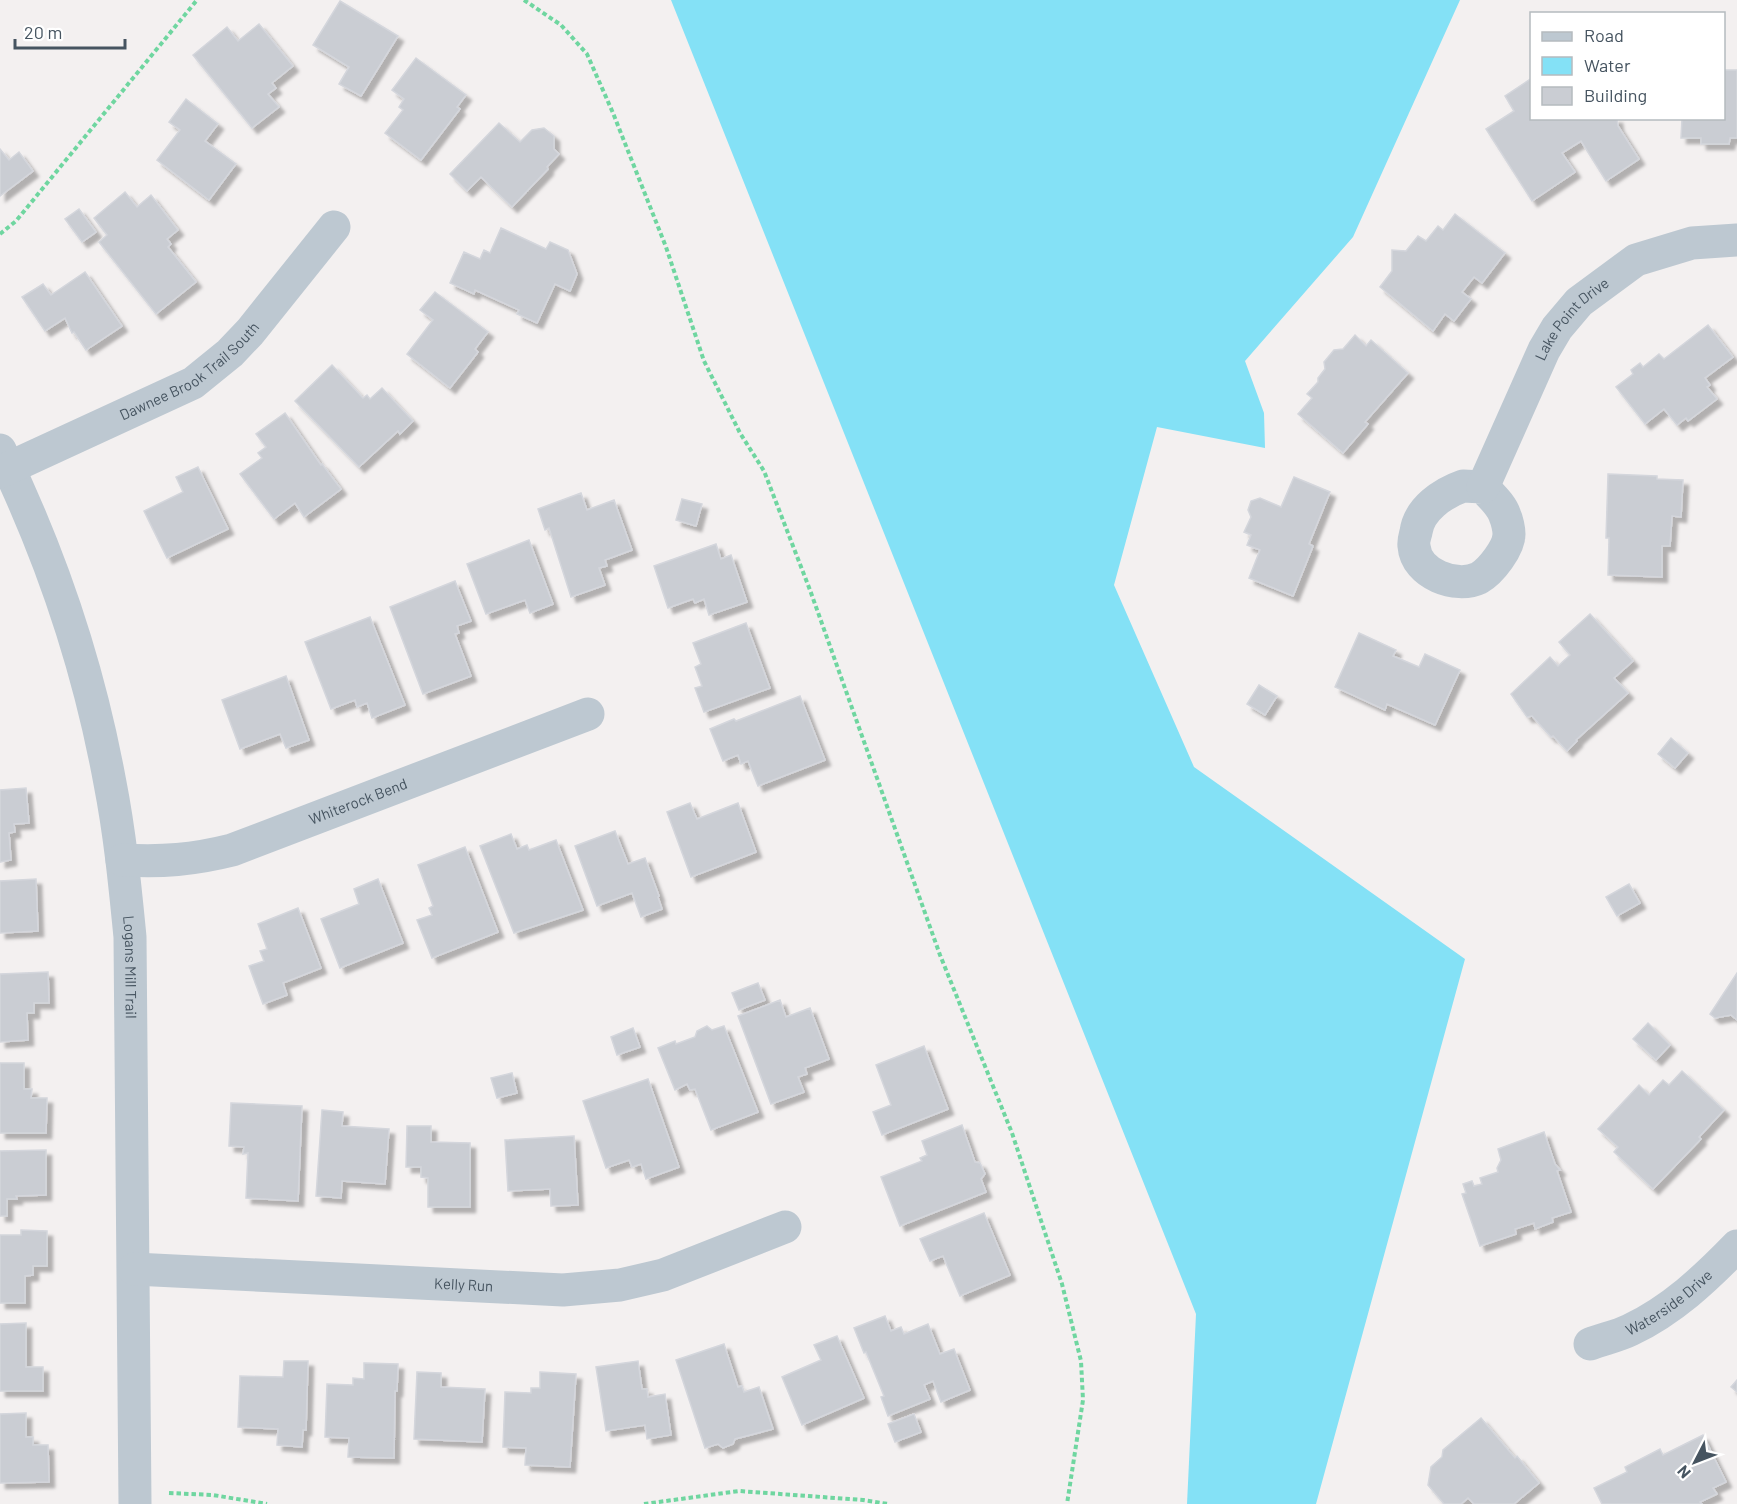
<svg xmlns="http://www.w3.org/2000/svg" width="1737" height="1504" font-family="Barlow,sans-serif">
<style>
.water{fill:#84e1f6}
.building{fill:#cacdd3;stroke:#d4d6dc;stroke-width:1.5;filter:url(#shadow)}
.lines{fill:none;stroke-linecap:round;stroke-linejoin:round}
.path{stroke:#6fd6a0;stroke-width:4;stroke-dasharray:4.5 3;stroke-linecap:butt}
.minor{stroke:#bdc8d1;stroke-width:33}
.labels{text-anchor:middle;stroke-width:5;stroke-linejoin:round;paint-order:stroke}
.street-label{font-size:15px;fill:#465460;stroke:#fff}
</style>
<defs>
<filter id="shadow"><feDropShadow dx="5.5" dy="5.5" stdDeviation="1.5" flood-color="#0004"/></filter>
</defs>
<rect width="100%" height="100%" fill="#f3f0f0"/>
<!-- water -->
<polygon class="water" points="671,0 1460,0 1353,237 1245,361 1264,413 1265,448 1157,427 1114,585 1194,767 1465,959 1316,1504 1187,1504 1196,1314"/>
<!-- building -->
<g class="building">
<polygon points="340,1 398,36 361,96 339,84 349,67 313,45"/>
<polygon points="259,24 293,66 272,83 276,88 268,94 279,107 252,128 193,55 227,27 238,41"/>
<polygon points="416,58 466,95 457,107 460,109 421,160 385,133 403,110 399,107 404,99 392,90"/>
<polygon points="1724,70 1737,70 1737,138 1730,138 1729,144 1701,144 1701,138 1681,138 1682,118 1724,118"/>
<polygon points="1532,78 1532,118 1617,118 1618,126 1639,159 1606,181 1581,141 1562,153 1575,172 1532,201 1486,129 1514,111 1505,96"/>
<polygon points="186,99 218,124 205,141 236,164 209,200 157,160 180,130 169,122"/>
<polygon points="499,123 520,142 532,130 544,128 554,136 554,149 559,154 547,167 548,169 512,207 481,177 467,191 450,174"/>
<polygon points="0,149 9,160 19,152 33,171 0,196"/>
<polygon points="125,192 137,207 151,195 178,230 167,239 171,244 168,247 196,282 156,314 99,242 107,235 94,218"/>
<polygon points="79,209 96,232 82,242 65,219"/>
<polygon points="1455,214 1505,253 1482,283 1474,277 1462,292 1471,299 1454,321 1445,314 1433,331 1380,287 1392,271 1392,250 1406,251 1418,236 1426,241 1438,226 1443,230"/>
<polygon points="501,228 546,249 550,242 568,250 577,274 570,291 555,284 537,323 517,314 519,310 475,290 474,294 450,283 464,252 480,259 484,250 490,253"/>
<polygon points="85,272 122,326 86,350 74,332 72,333 65,318 45,331 22,297 43,284 51,295"/>
<polygon points="435,292 488,332 475,349 478,352 450,388 407,354 433,320 420,310"/>
<polygon points="1708,325 1733,357 1705,378 1710,385 1707,387 1717,399 1688,421 1686,418 1677,425 1664,409 1645,424 1616,387 1633,374 1631,370 1640,363 1643,367 1659,354 1664,359"/>
<polygon points="1355,335 1366,346 1371,340 1408,373 1365,422 1368,424 1343,453 1298,414 1312,398 1307,394 1318,382 1318,378 1325,369 1324,362 1334,350 1343,349"/>
<polygon points="332,365 363,398 367,395 370,399 382,388 413,421 400,434 398,431 359,467 295,401"/>
<polygon points="285,413 321,465 322,464 341,489 304,517 295,503 274,519 240,474 262,458 258,453 266,447 256,434"/>
<polygon points="198,467 228,529 167,558 144,511 183,492 176,477"/>
<polygon points="1608,474 1657,476 1657,479 1683,480 1681,517 1672,516 1670,546 1662,546 1662,577 1608,575 1609,538 1606,538"/>
<polygon points="1294,477 1330,492 1309,544 1313,546 1293,596 1249,578 1260,550 1247,545 1251,535 1244,532 1251,517 1248,510 1251,501 1260,498 1281,507"/>
<polygon points="581,493 587,510 614,500 632,550 605,560 607,566 599,568 605,585 571,597 549,528 545,530 538,509"/>
<polygon points="682,499 702,504 696,526 676,520"/>
<polygon points="529,540 553,604 530,613 525,600 486,614 467,564"/>
<polygon points="716,544 721,559 731,555 747,602 709,615 704,599 695,603 693,599 668,608 654,566"/>
<polygon points="455,581 471,621 457,626 459,633 455,634 471,676 423,694 390,607"/>
<polygon points="1590,614 1633,661 1614,678 1628,693 1576,740 1577,741 1567,751 1553,736 1551,737 1532,716 1527,717 1511,694 1550,657 1558,666 1570,655 1559,642"/>
<polygon points="370,617 405,705 372,718 367,703 357,707 355,700 331,709 305,642"/>
<polygon points="746,623 770,688 704,712 695,688 702,686 695,667 701,664 693,643"/>
<polygon points="1359,633 1396,650 1393,656 1419,667 1425,654 1460,670 1435,725 1387,704 1385,710 1335,687"/>
<polygon points="286,676 309,740 286,748 280,734 240,749 222,700"/>
<polygon points="1259,685 1277,696 1265,715 1247,704"/>
<polygon points="800,696 825,760 758,786 748,761 741,764 738,755 723,761 710,729 734,719 736,721"/>
<polygon points="1671,738 1688,753 1675,768 1658,754"/>
<polygon points="26,788 29,823 14,824 15,832 9,833 11,860 0,862 0,790"/>
<polygon points="690,803 697,819 738,803 756,852 691,877 667,812"/>
<polygon points="615,831 628,864 645,858 659,896 658,897 662,909 641,917 632,893 597,906 575,846"/>
<polygon points="511,834 517,849 527,845 529,850 556,840 583,910 514,933 480,846"/>
<polygon points="465,847 498,932 432,958 417,920 432,915 429,908 433,906 418,865"/>
<polygon points="36,879 38,931 0,933 0,881"/>
<polygon points="378,879 403,943 340,968 321,919 359,904 354,889"/>
<polygon points="1629,884 1640,903 1617,916 1606,897"/>
<polygon points="298,908 321,968 283,983 287,995 263,1004 249,966 264,961 260,951 267,949 258,924"/>
<polygon points="48,972 49,1003 34,1003 34,1013 27,1013 28,1040 0,1042 0,974"/>
<polygon points="1737,973 1737,1020 1731,1015 1715,1018 1710,1014"/>
<polygon points="758,983 765,1000 739,1010 732,993"/>
<polygon points="780,1000 786,1017 810,1008 829,1059 805,1068 807,1074 798,1077 804,1092 771,1104 738,1016"/>
<polygon points="1648,1023 1670,1045 1656,1060 1633,1039"/>
<polygon points="707,1026 712,1030 724,1026 758,1112 711,1130 695,1089 690,1090 687,1084 675,1090 658,1048 675,1041 676,1044 695,1037 697,1031"/>
<polygon points="633,1028 640,1047 617,1055 611,1037"/>
<polygon points="924,1046 948,1109 882,1135 873,1112 891,1105 876,1065"/>
<polygon points="0,1063 24,1063 24,1089 32,1089 31,1098 47,1098 46,1133 0,1133"/>
<polygon points="1682,1071 1724,1110 1699,1137 1701,1139 1653,1189 1614,1152 1618,1147 1598,1129 1639,1085 1649,1095 1663,1080 1669,1085"/>
<polygon points="512,1073 517,1093 497,1098 491,1078"/>
<polygon points="648,1079 679,1167 646,1179 641,1164 632,1167 629,1160 606,1168 583,1101"/>
<polygon points="231,1103 302,1106 298,1201 246,1198 248,1153 243,1154 244,1147 229,1146"/>
<polygon points="322,1110 343,1112 342,1126 389,1129 385,1184 342,1181 341,1198 316,1196"/>
<polygon points="962,1125 975,1162 980,1163 985,1174 981,1179 986,1192 900,1226 881,1177 922,1161 920,1158 927,1155 922,1141"/>
<polygon points="407,1126 431,1126 431,1142 470,1143 470,1207 428,1207 428,1178 421,1177 421,1167 406,1167"/>
<polygon points="1544,1132 1555,1164 1560,1170 1557,1171 1571,1212 1552,1218 1553,1222 1535,1229 1534,1223 1515,1229 1516,1234 1480,1246 1462,1194 1466,1193 1463,1184 1472,1181 1474,1186 1482,1184 1480,1178 1498,1172 1497,1168 1501,1160 1498,1149"/>
<polygon points="574,1136 578,1205 551,1206 550,1189 508,1191 505,1140"/>
<polygon points="46,1150 46,1195 16,1196 17,1199 7,1199 7,1216 0,1216 0,1151"/>
<polygon points="984,1213 1010,1275 960,1296 943,1256 930,1261 920,1239"/>
<polygon points="21,1230 47,1231 47,1266 33,1266 33,1275 25,1276 25,1303 0,1303 0,1235 21,1235"/>
<polygon points="885,1316 891,1331 901,1327 904,1334 928,1324 940,1354 954,1349 970,1390 941,1402 933,1381 924,1385 930,1399 888,1416 881,1397 884,1396 866,1352 864,1353 854,1328"/>
<polygon points="26,1323 26,1367 43,1367 43,1391 0,1391 0,1324"/>
<polygon points="837,1336 864,1398 802,1425 782,1377 821,1360 814,1345"/>
<polygon points="724,1344 738,1387 742,1386 744,1392 759,1387 773,1429 735,1439 733,1444 723,1448 718,1444 705,1448 676,1360"/>
<polygon points="284,1361 308,1361 306,1430 303,1430 302,1447 277,1445 278,1429 238,1427 240,1376 283,1377"/>
<polygon points="638,1361 642,1389 647,1389 648,1397 665,1394 671,1435 647,1439 645,1425 606,1431 596,1367"/>
<polygon points="364,1363 398,1364 397,1391 395,1391 394,1458 348,1457 349,1438 325,1437 327,1384 353,1385 353,1378 364,1379"/>
<polygon points="417,1372 441,1373 441,1387 485,1389 482,1442 414,1439"/>
<polygon points="540,1372 576,1374 570,1467 525,1465 526,1448 503,1447 505,1392 531,1393 531,1388 540,1388"/>
<polygon points="1737,1380 1737,1392 1731,1387"/>
<polygon points="26,1413 26,1437 33,1437 33,1445 48,1445 49,1482 0,1483 0,1414"/>
<polygon points="914,1414 921,1432 895,1442 888,1424"/>
<polygon points="1481,1418 1515,1458 1517,1456 1539,1483 1514,1504 1474,1504 1468,1498 1461,1504 1444,1504 1428,1485 1431,1467 1442,1457 1443,1450"/>
<polygon points="1703,1435 1726,1482 1713,1488 1717,1494 1700,1502 1702,1504 1602,1504 1594,1488 1627,1472 1625,1467 1660,1449 1663,1455"/>
</g>
<g class="lines">
<!-- path -->
<g class="path">
<polyline points="524,0 561,25 587,54 613,113 666,247 704,361 740,433 764,471 810,590 940,955 1012,1133 1062,1284 1081,1361 1083,1400 1067,1504"/>
<polyline points="0,234 16,221 197,0"/>
<polyline points="169,1493 213,1495 267,1504"/>
<polyline points="644,1504 739,1491 863,1500 888,1504"/>
</g>
<!-- minor -->
<g class="minor">
<path id="s1" d="M0 450C51 555 89 668 110 783 120 834 125 886 130 937L135 1504"/>
<path id="s2" d="M0 472 193 383 230 353 250 332 334 227"/>
<path d="M1463 486 1483 487C1490 495 1502 505 1505 516 1507 520 1509 529 1509 534 1509 548 1491 571 1479 578 1456 589 1416 574 1414 546 1413 542 1415 536 1416 532 1419 509 1443 493 1463 486Z"/>
<path id="s3" d="M1483 487 1544 350 1557 328 1579 302 1636 260 1692 243 1737 240"/>
<path id="s4" d="M122 860C163 862 192 860 232 850L588 714"/>
<path id="s5" d="M134 1269 563 1290 620 1285 663 1275 785 1227"/>
<path id="s6" d="M1590 1344C1603 1339 1618 1336 1630 1330 1672 1310 1705 1279 1737 1246"/>
</g>
</g>
<g class="labels">
<!-- street labels -->
<g class="street-label">
<text dy="5" stroke="none"><textPath href="#s3" startOffset="192">Lake Point Drive</textPath></text>
<text dy="5" stroke="none"><textPath href="#s2" startOffset="216">Dawnee Brook Trail South</textPath></text>
<text dy="5" stroke="none"><textPath href="#s4" startOffset="246">Whiterock Bend</textPath></text>
<text dy="5" stroke="none"><textPath href="#s1" startOffset="537">Logans Mill Trail</textPath></text>
<text dy="5" stroke="none"><textPath href="#s5" startOffset="330">Kelly Run</textPath></text>
<text dy="5" stroke="none"><textPath href="#s6" startOffset="90">Waterside Drive</textPath></text>
</g>
</g>
<!-- legend -->
<rect x="1530" y="12" width="195" height="108" fill="#ffffff" stroke="#b5bbbf" stroke-width="1.5"/>
<rect x="1542" y="32" width="30" height="9" fill="#bdc8d1" stroke="#b5bbbf" stroke-width="1.5"/>
<text x="1584" y="42" font-size="18" fill="#465460">Road</text>
<rect x="1542" y="57" width="30" height="18" fill="#84e1f6" stroke="#b5bbbf" stroke-width="1.5"/>
<text x="1584" y="72" font-size="18" fill="#465460">Water</text>
<rect x="1542" y="87" width="30" height="18" fill="#cacdd3" stroke="#b5bbbf" stroke-width="1.5"/>
<text x="1584" y="102" font-size="18" fill="#465460">Building</text>
<!-- north arrow -->
<g transform="translate(1695 1462) rotate(228)" stroke="#ffffff" stroke-width="4.5" paint-order="stroke">
<path d="M0-4.5L10 22L0 15L-10 22Z" fill="#465460"/>
<text y="-9" font-size="16" font-weight="bold" text-anchor="middle" fill="#465460">N</text>
</g>
<!-- scale -->
<path d="M15 39v9h110v-9" fill="none" stroke="#465460" stroke-width="3"/>
<text x="24" y="39" font-size="18" fill="#465460" stroke="#ffffff" stroke-width="4.5" paint-order="stroke">20 m</text>
</svg>
